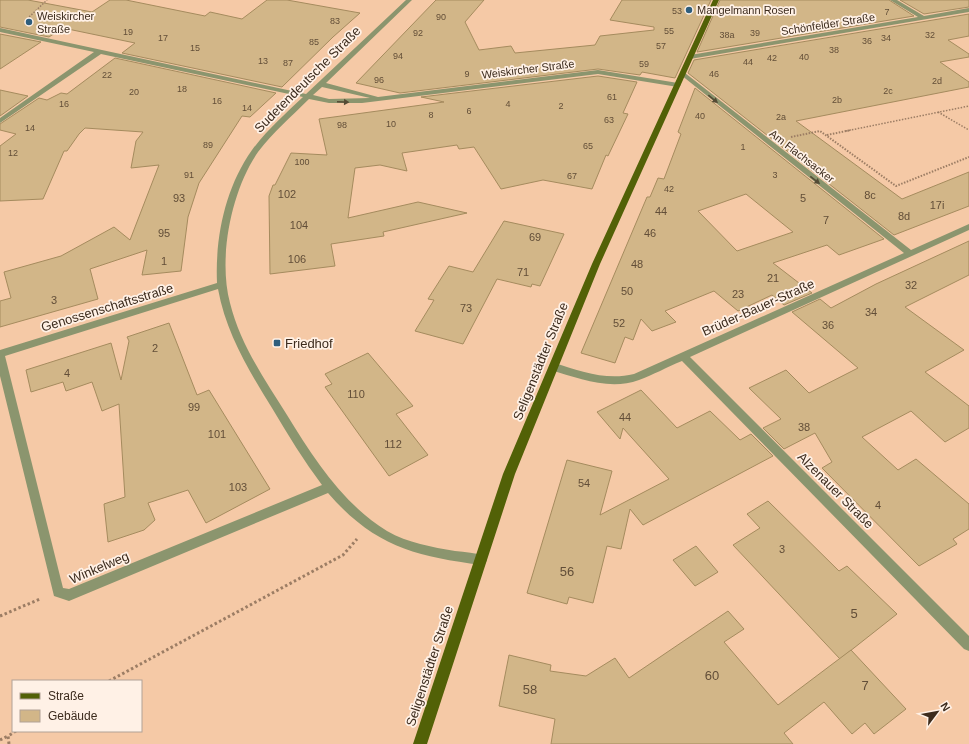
<svg xmlns="http://www.w3.org/2000/svg" width="969" height="744" font-family="Helvetica,sans-serif">
<style>
.building{fill:#d2b688;stroke:#a58b5e;fill-rule:evenodd}
.lines{fill:none;stroke-linecap:round;stroke-linejoin:round}
.path-far2{stroke:#9c7d64;stroke-width:1.5;stroke-dasharray:1.5 1.5;stroke-linecap:butt}
.path-far1{stroke:#9c7d64;stroke-width:2;stroke-dasharray:1.5 1.5;stroke-linecap:butt}
.path{stroke:#9c7d64;stroke-width:3;stroke-dasharray:2.5 2.5;stroke-linecap:butt}
.minor{fill:#8b956e;fill-rule:evenodd}
.major{fill:#526107;fill-rule:evenodd}
.oneway{fill:#544b35}
.poi-dot{fill:#2f5e7d;stroke:#fff1e6;stroke-width:1.5}
.labels{text-anchor:middle;stroke-width:3.5;stroke-linejoin:round;paint-order:stroke}
.far-number-label{font-size:9px;fill:#624e38}
.far-poi-label{font-size:11px;fill:#3c2b1d;stroke:#fff1e6;text-anchor:start}
.far-street-label{font-size:11px;fill:#3c2b1d;stroke:#fff1e6}
.number-label{font-size:11px;fill:#624e38}
.street-label{font-size:13px;fill:#3c2b1d;stroke:#fff1e6}
.poi-label{font-size:13px;fill:#3c2b1d;stroke:#fff1e6;text-anchor:start}
.near-number-label{font-size:13px;fill:#624e38}
</style>
<rect width="100%" height="100%" fill="#f5c9a6"/>
<!-- building -->
<g class="building">
<polygon points="0,0 28,0 92,12 110,0 126,0 205,16 210,12 242,19 267,0 287,0 360,13 333,37 282,87 122,53 135,43 63,28 49,37 0,27"/>
<polygon points="436,0 484,0 465,22 479,50 511,46 515,53 595,45 600,36 654,30 654,27 610,20 622,0 711,0 675,78 642,72 640,75 598,69 400,93 356,83"/>
<polygon points="720,0 889,0 914,16 697,52"/>
<polygon points="900,0 969,0 969,7 924,14"/>
<polygon points="969,14 969,36 948,40 969,54 969,57 940,62 969,82 969,87 796,121 902,199 969,172 969,206 894,235 688,73 694,60"/>
<polygon points="0,34 41,42 0,69"/>
<polygon points="115,58 276,93 250,117 242,116 199,183 188,217 181,271 142,275 147,250 90,269 98,299 0,327 0,301 11,298 4,272 61,256 114,227 130,240 159,165 131,168 136,141 143,132 85,128 79,134 67,151 64,151 43,199 0,201 0,146 16,134 0,130 0,124 39,98 47,100 61,93 67,94"/>
<polygon points="598,76 637,82 623,113 628,114 608,156 606,155 592,189 543,180 501,189 474,147 459,149 457,145 402,153 407,171 380,165 355,168 348,218 418,202 467,213 383,232 384,236 331,244 335,266 270,274 269,196 273,185 275,185 291,153 327,155 319,119 444,102 421,97"/>
<path d="M695 88 884 239 839 255 827 245 773 263 812 293 784 305 772 295 738 311 714 291 665 311 676 322 652 331 641 319 633 340 625 337 615 363 581 353 647 197H650L658 178 664 179 681 134 678 132ZM746 194 793 232 737 251 698 211Z"/>
<polygon points="0,90 28,96 0,116"/>
<polygon points="504,221 564,234 540,286 532,284 531,287 497,279 463,344 415,331 434,300 428,299 449,266 473,272"/>
<polygon points="969,241 969,275 905,307 964,350 925,372 969,406 969,428 945,442 911,411 862,437 898,470 916,459 969,504 969,529 953,539 957,544 919,566 822,468 832,462 815,433 784,449 763,428 781,419 749,388 786,370 809,393 858,368 792,312 820,299 831,308 876,284"/>
<polygon points="169,323 197,395 209,390 270,489 206,523 188,490 148,503 155,520 144,530 108,542 104,504 125,497 119,404 102,411 92,382 66,391 63,382 31,392 26,370 111,343 121,380 129,341 127,337"/>
<polygon points="368,353 413,406 396,414 428,455 389,476 325,387 332,384 325,374"/>
<polygon points="641,390 677,428 710,411 740,440 751,434 773,456 643,525 630,509 621,549 607,546 593,603 569,597 567,604 527,593 567,460 612,471 600,515 669,479 623,428 620,439 597,412"/>
<polygon points="768,501 839,571 847,566 897,614 840,659 733,545 760,528 747,514"/>
<polygon points="696,546 718,572 695,586 673,560"/>
<polygon points="728,611 744,629 724,642 778,705 851,650 906,709 874,734 865,723 852,734 824,702 784,733 793,744 551,744 555,719 499,706 509,655 551,665 550,671 586,676 615,658 629,678"/>
</g>
<g class="lines">
<!-- path-far2 -->
<g class="path-far2">
<polyline points="27,19 47,0"/>
<polyline points="938,112 969,130"/>
<polyline points="846,131 969,106"/>
</g>
<!-- path-far1 -->
<g class="path-far1">
<polyline points="827,135 851,130"/>
<polyline points="791,137 820,131 896,186 969,157"/>
</g>
<!-- path -->
<g class="path">
<polyline points="0,616 40,599"/>
<polyline points="109,681 343,555 357,539"/>
<polyline points="0,740 8,736"/>
<polyline points="9,744 8,736 16,731"/>
</g>
<!-- minor -->
<g class="minor">
<path d="M406 0H412L326 83 378 97 598 70 678 83 681 85 678 87 598 74 362 103H329L309 99C292 116 273 132 258 152 231 191 218 258 230 303 240 344 265 380 287 415 314 459 343 504 387 531 408 543 432 547 455 551 465 552 476 553 485 556L487 560 485 564 481 565C414 556 374 546 328 493L69 601 54 596 0 376V350L217 283C215 238 225 188 252 150 267 130 285 114 303 97L101 54 0 123V118L94 52 0 32V28L306 94ZM322 87 370 98 329 99 313 95ZM218 289C226 333 249 371 272 408 288 435 304 461 322 485L69 589 63 588 5 356Z"/>
<polygon points="890,0 897,0 924,16 969,8 969,12 690,59 687,57 690,55 918,17"/>
<path d="M681 73H685L911 250 969 224V230L690 357 969 636V651L964 649 682 361C667 367 653 375 639 380 609 391 579 378 550 370L549 367 550 364 554 363C581 371 606 381 634 374L904 253 681 75Z"/>
</g>
<!-- major -->
<polygon class="major" points="713,0 719,0 600,264 515,474 427,744 413,744 503,474 592,264"/>
</g>
<!-- one-way arrows -->
<defs><path id="oneway-solid" d="M-6-.8H1V-3.2L6.5 0L1 3.2V.8H-6Z"/></defs>
<g class="oneway">
<use href="#oneway-solid" transform="translate(713 99) rotate(39)"/>
<use href="#oneway-solid" transform="translate(343 102) rotate(2)"/>
<use href="#oneway-solid" transform="translate(815 180) rotate(38)"/>
</g>
<!-- markers -->
<g class="poi-dot">
<circle cx="689" cy="10" r="4"/>
<circle cx="29" cy="22" r="4"/>
<rect x="273" y="339" width="8" height="8" rx="2"/>
</g>
<g class="labels">
<!-- far-number labels -->
<g class="far-number-label">
<text x="677" y="14">53</text>
<text x="887" y="15">7</text>
<text x="441" y="20">90</text>
<text x="335" y="24">83</text>
<text x="669" y="34">55</text>
<text x="128" y="35">19</text>
<text x="418" y="36">92</text>
<text x="755" y="36">39</text>
<text x="727" y="38">38a</text>
<text x="930" y="38">32</text>
<text x="163" y="41">17</text>
<text x="886" y="41">34</text>
<text x="867" y="44">36</text>
<text x="314" y="45">85</text>
<text x="661" y="49">57</text>
<text x="195" y="51">15</text>
<text x="834" y="53">38</text>
<text x="398" y="59">94</text>
<text x="804" y="60">40</text>
<text x="772" y="61">42</text>
<text x="263" y="64">13</text>
<text x="748" y="65">44</text>
<text x="288" y="66">87</text>
<text x="644" y="67">59</text>
<text x="467" y="77">9</text>
<text x="714" y="77">46</text>
<text x="107" y="78">22</text>
<text x="379" y="83">96</text>
<text x="937" y="84">2d</text>
<text x="182" y="92">18</text>
<text x="888" y="94">2c</text>
<text x="134" y="95">20</text>
<text x="612" y="100">61</text>
<text x="837" y="103">2b</text>
<text x="217" y="104">16</text>
<text x="64" y="107">16</text>
<text x="508" y="107">4</text>
<text x="561" y="109">2</text>
<text x="247" y="111">14</text>
<text x="469" y="114">6</text>
<text x="431" y="118">8</text>
<text x="700" y="119">40</text>
<text x="781" y="120">2a</text>
<text x="609" y="123">63</text>
<text x="391" y="127">10</text>
<text x="342" y="128">98</text>
<text x="30" y="131">14</text>
<text x="208" y="148">89</text>
<text x="588" y="149">65</text>
<text x="743" y="150">1</text>
<text x="13" y="156">12</text>
<text x="302" y="165">100</text>
<text x="189" y="178">91</text>
<text x="775" y="178">3</text>
<text x="572" y="179">67</text>
<text x="669" y="192">42</text>
</g>
<!-- far-poi labels -->
<g class="far-poi-label">
<text x="697" y="14">Mangelmann Rosen</text>
<text x="37" y="20">Weiskircher<tspan x="37" dy="13">Straße</tspan></text>
</g>
<!-- far-street labels -->
<g class="far-street-label">
<text transform="translate(828 24) rotate(-9)" y="4">Schönfelder Straße</text>
<text transform="translate(528 69) rotate(-7)" y="4">Weiskircher Straße</text>
<text transform="translate(802 156) rotate(38)" y="4">Am Flachsacker</text>
</g>
<!-- number labels -->
<g class="number-label">
<text x="287" y="198">102</text>
<text x="870" y="199">8c</text>
<text x="179" y="202">93</text>
<text x="803" y="202">5</text>
<text x="937" y="209">17i</text>
<text x="661" y="215">44</text>
<text x="904" y="220">8d</text>
<text x="826" y="224">7</text>
<text x="299" y="229">104</text>
<text x="164" y="237">95</text>
<text x="650" y="237">46</text>
<text x="535" y="241">69</text>
<text x="297" y="263">106</text>
<text x="164" y="265">1</text>
<text x="637" y="268">48</text>
<text x="523" y="276">71</text>
<text x="773" y="282">21</text>
<text x="911" y="289">32</text>
<text x="627" y="295">50</text>
<text x="738" y="298">23</text>
<text x="54" y="304">3</text>
<text x="466" y="312">73</text>
<text x="871" y="316">34</text>
<text x="619" y="327">52</text>
<text x="828" y="329">36</text>
<text x="155" y="352">2</text>
<text x="67" y="377">4</text>
<text x="356" y="398">110</text>
<text x="194" y="411">99</text>
<text x="625" y="421">44</text>
<text x="804" y="431">38</text>
<text x="217" y="438">101</text>
<text x="393" y="448">112</text>
<text x="584" y="487">54</text>
<text x="238" y="491">103</text>
<text x="878" y="509">4</text>
<text x="782" y="553">3</text>
</g>
<!-- street labels -->
<g class="street-label">
<text transform="translate(307 79) rotate(-45)" y="5">Sudetendeutsche Straße</text>
<text transform="translate(107 307) rotate(-17)" y="5">Genossenschaftsstraße</text>
<text transform="translate(758 307) rotate(-24)" y="5">Brüder-Bauer-Straße</text>
<text transform="translate(540 361) rotate(-68)" y="5">Seligenstädter Straße</text>
<text transform="translate(836 490) rotate(45)" y="5">Alzenauer Straße</text>
<text transform="translate(99 567) rotate(-23)" y="5">Winkelweg</text>
<text transform="translate(429 666) rotate(-72)" y="5">Seligenstädter Straße</text>
</g>
<!-- poi labels -->
<g class="poi-label">
<text x="285" y="348">Friedhof</text>
</g>
<!-- near-number labels -->
<g class="near-number-label">
<text x="567" y="576">56</text>
<text x="854" y="618">5</text>
<text x="712" y="680">60</text>
<text x="865" y="690">7</text>
<text x="530" y="694">58</text>
</g>
</g>
<!-- legend -->
<rect x="12" y="680" width="130" height="52" fill="#fff1e6" stroke="#b1a296"/>
<rect x="20" y="693" width="20" height="6" fill="#526107" stroke="#b1a296"/>
<text x="48" y="700" font-size="12" fill="#3c2b1d">Straße</text>
<rect x="20" y="710" width="20" height="12" fill="#d2b688" stroke="#b1a296"/>
<text x="48" y="720" font-size="12" fill="#3c2b1d">Gebäude</text>
<!-- north arrow -->
<g transform="translate(937 712) rotate(58)" stroke="#fff1e6" stroke-width="3" paint-order="stroke">
<path d="M0-3L7 15L0 10L-7 15Z" fill="#3c2b1d"/>
<text y="-6" font-size="11" font-weight="bold" text-anchor="middle" fill="#3c2b1d">N</text>
</g>
</svg>
